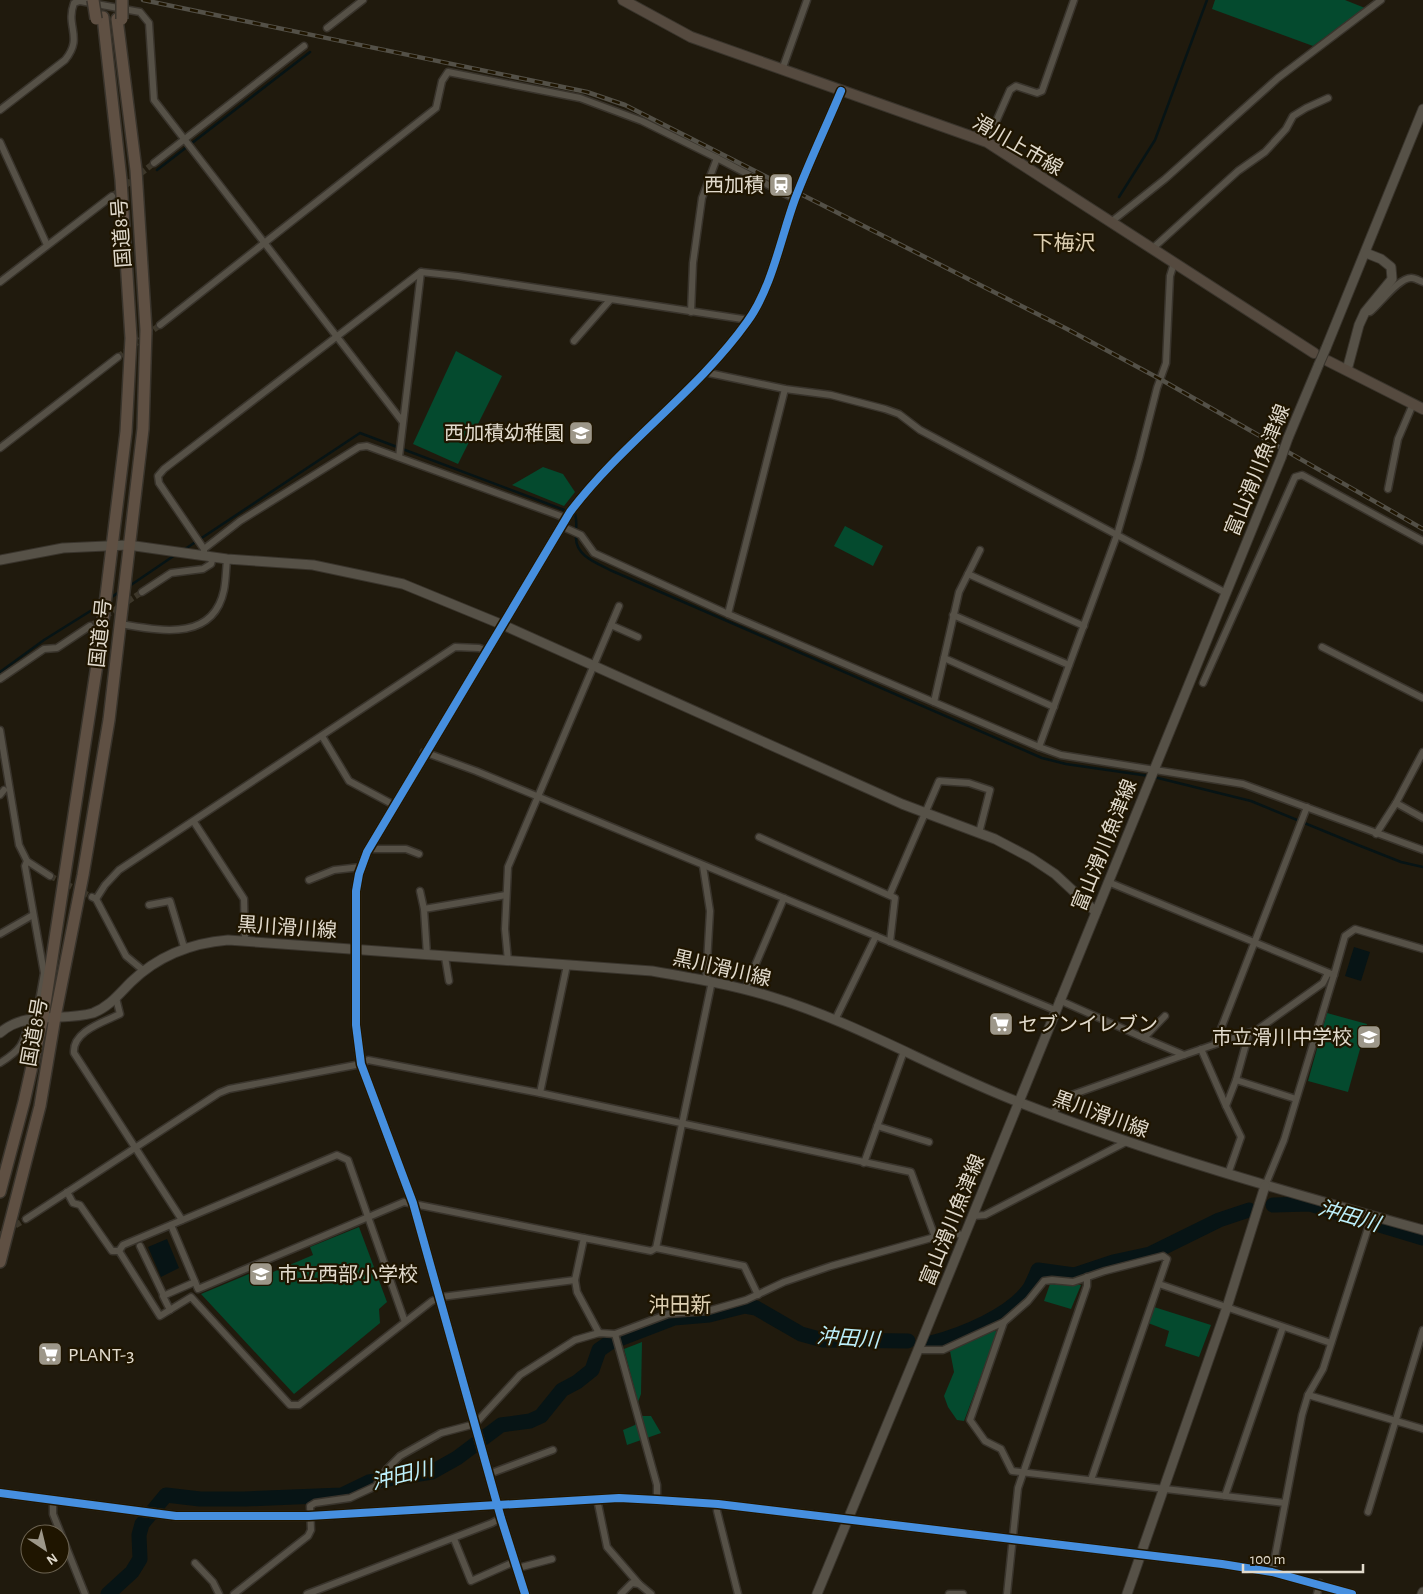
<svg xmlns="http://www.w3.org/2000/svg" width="1423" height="1594" font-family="'Alegreya Sans','Noto Sans JP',sans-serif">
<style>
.green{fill:#044a2e}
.water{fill:#071415}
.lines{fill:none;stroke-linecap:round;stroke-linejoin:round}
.stream{stroke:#071415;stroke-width:2.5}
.river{stroke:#071415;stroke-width:15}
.street-tunnel{stroke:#3d372a;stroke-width:6;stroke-dasharray:6 3;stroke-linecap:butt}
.street-casing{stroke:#39342c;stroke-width:9}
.secondary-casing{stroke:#39342c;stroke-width:11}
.primary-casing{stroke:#39342c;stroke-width:12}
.highway-casing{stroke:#39342c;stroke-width:14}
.street{stroke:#565147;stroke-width:6}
.secondary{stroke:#565147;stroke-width:9}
.primary{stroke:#554a3f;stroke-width:10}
.highway{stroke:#5f5043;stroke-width:11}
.rail-casing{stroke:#535047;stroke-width:4.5}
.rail{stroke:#1f1500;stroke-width:2.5;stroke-dasharray:8;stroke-linecap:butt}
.secondary-bridge-casing{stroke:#39342c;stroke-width:11;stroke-linecap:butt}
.highway-bridge-casing{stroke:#39342c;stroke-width:14;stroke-linecap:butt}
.secondary-bridge{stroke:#565147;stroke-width:9}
.highway-bridge{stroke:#5f5043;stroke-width:11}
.cycleway-casing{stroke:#1f1500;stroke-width:11}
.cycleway{stroke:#468fdf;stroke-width:8}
.labels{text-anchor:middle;stroke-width:4.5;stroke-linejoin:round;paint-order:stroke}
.street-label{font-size:20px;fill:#e1dacc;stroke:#1f1500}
.poi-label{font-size:20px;fill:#e1dacc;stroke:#1f1500;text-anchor:end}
.neighbourhood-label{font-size:21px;fill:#ddcfb2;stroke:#1f1500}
.water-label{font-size:21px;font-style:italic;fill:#bceffa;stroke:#1f1500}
</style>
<rect width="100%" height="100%" fill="#201a0d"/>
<!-- green -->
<g class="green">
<polygon points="1215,0 1345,0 1365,8 1313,46 1212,9"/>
<polygon points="456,351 502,376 458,464 413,444"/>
<polygon points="543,467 563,474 575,492 564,506 512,485"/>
<polygon points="845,526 883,546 873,566 834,546"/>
<polygon points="1327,1013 1367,1024 1348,1092 1308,1081"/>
<polygon points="359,1227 387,1302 379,1309 380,1323 294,1394 201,1294 256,1271 259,1278 313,1255 310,1247"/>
<polygon points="1050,1284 1081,1285 1071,1309 1044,1301"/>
<polygon points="1154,1307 1211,1325 1199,1357 1165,1346 1169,1331 1148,1323"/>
<polygon points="995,1330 997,1333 964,1421 957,1420 948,1407 944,1396 954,1372 950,1351"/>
<polygon points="642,1342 641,1394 638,1402 624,1349"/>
<polygon points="641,1416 651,1416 661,1433 627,1445 623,1430 635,1425"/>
</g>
<!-- water -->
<g class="water">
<polygon points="1354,947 1370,952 1361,981 1345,976"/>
<polygon points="167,1239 179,1268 161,1277 148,1247"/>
</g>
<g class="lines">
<!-- stream -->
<g class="stream">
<polyline points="157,170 310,52"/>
<polyline points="1119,197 1155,140 1207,0"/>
<path d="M572 513 575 514C578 523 575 530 576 538 576 556 597 563 610 570L1042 758 1066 764 1149 776"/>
<polyline points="182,551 360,433 567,511"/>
<polyline points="128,587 175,555"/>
<polyline points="109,599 119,592"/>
<polyline points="0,672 44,640 100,605"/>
<polyline points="1154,777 1251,801 1358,845 1401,862 1423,867"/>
</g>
<!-- river -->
<g class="river">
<polyline points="1273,1205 1310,1204 1423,1238"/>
<path d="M931 1343C962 1335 1012 1315 1030 1288 1033 1282 1036 1276 1038 1270L1074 1275 1113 1262 1150 1254 1219 1220 1249 1210"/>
<polyline points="108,1594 132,1572 140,1559 139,1535 142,1524 166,1495 200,1499 245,1499 342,1495 369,1482 432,1472 457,1458 501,1425 530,1421 541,1416 562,1390 577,1382 592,1370 599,1350 609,1343 674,1318 709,1315 745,1306 756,1308 801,1334 823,1340 908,1341"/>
</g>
<!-- street-tunnel -->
<g class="street-tunnel">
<polyline points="112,196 154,163"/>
<polyline points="118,357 160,325"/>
<polyline points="90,626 142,592"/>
<polyline points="50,876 92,897"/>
<polyline points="0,1235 26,1219"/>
</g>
<defs>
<g id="street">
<polyline points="327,28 363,0"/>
<polyline points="782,70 807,0"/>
<path d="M0 110 65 60C84 37 65 27 74 3L80 1 140 12 149 23 154 100 402 421"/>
<polyline points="0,142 47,245"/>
<polyline points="987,142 1010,90 1016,86 1037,93 1042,91 1074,0"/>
<polyline points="154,163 304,46"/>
<polyline points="1111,222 1165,179 1278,78 1381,0"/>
<polyline points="1152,249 1238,171 1265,152 1286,129 1293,116 1306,108 1328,98"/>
<polyline points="0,282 112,196"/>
<polyline points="691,312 693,263 702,198 717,158 795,199"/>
<path d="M1365 312H1370C1380 304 1400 276 1412 278 1415 278 1420 281 1423 282"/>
<polyline points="160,325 436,108 442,81 448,72 580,98 642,121 717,158"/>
<polyline points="574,341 610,300"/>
<polyline points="704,372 785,389 831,395 885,409 899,414 920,430 1226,593"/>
<polyline points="0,448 118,357"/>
<polyline points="399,457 421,272"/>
<polyline points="1388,489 1398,439 1413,404"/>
<polyline points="561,526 581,535 594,553 728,614 1039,747 1061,755 1243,784 1423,850"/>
<polyline points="204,549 159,483 158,476 164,469 421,272 458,276 749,320"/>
<polyline points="204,553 204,549 240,521 359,447 367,446 566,518"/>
<polyline points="968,574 1084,626"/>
<polyline points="142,592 171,573 203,569 211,564 213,557"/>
<polyline points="728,614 785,389"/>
<polyline points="953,615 1069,665"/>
<path d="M120 624C158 630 213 643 224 590 226 580 226 569 227 559"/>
<polyline points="611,625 638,637"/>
<polyline points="1322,647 1423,698"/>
<polyline points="944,658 1054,707"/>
<polyline points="0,679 44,649 57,648 90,626"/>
<polyline points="1203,683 1295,477 1302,475 1423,541"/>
<polyline points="934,702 959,592 980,550"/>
<polyline points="0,730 19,845 27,861 50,876"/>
<polyline points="322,736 349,781 394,805"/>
<polyline points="1039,747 1117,535 1139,459 1157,388 1166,363 1170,276 1174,263"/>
<polyline points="424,752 476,771 1055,1010"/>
<polyline points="0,795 4,790"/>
<polyline points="1396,803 1423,818"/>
<polyline points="194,822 244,899 245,941"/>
<polyline points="1376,834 1396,803 1423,752"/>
<polyline points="759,837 895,898 890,942"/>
<polyline points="369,849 406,849 419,854"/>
<polyline points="27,861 25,866 44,973 36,1018"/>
<polyline points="703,866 710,911 706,980"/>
<polyline points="309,880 334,870 361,867"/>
<polyline points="1108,882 1334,975 1345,936 1355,929 1423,949"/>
<polyline points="420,891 424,909"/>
<polyline points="890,894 939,781 969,783 990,790 979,833"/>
<polyline points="92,897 96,899 126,956 144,971"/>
<polyline points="96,899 105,885 119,870 455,647 479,648 487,651"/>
<polyline points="149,905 170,901 184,947"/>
<polyline points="0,934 33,915"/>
<polyline points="427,955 424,909 506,895"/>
<polyline points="445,957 449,981"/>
<polyline points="508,961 505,929 508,867 619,606"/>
<polyline points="567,965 540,1093 911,1172 935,1237"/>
<polyline points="745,989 784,898"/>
<path d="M116 998 120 1014C104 1022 72 1031 74 1053L182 1220"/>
<polyline points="1059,1000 1144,1038"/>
<polyline points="1165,1016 1144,1038 1184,1055 1257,1030 1323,983 1328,973"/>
<polyline points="835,1020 876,936"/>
<polyline points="1215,1044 1307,807"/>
<polyline points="1201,1049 1226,1106"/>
<path d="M0 1063C21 1050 24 1044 29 1020"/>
<polyline points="1236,1080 1249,1033"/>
<polyline points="1052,1115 1063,1098 1184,1055"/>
<polyline points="877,1126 929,1142"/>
<polyline points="864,1163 904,1051"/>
<polyline points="1228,1174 1241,1137 1226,1106 1236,1080 1296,1099"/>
<polyline points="1265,1186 1284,1140 1334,975"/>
<polyline points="67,1192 73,1203 80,1205 112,1251 119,1251"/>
<polyline points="973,1216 985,1215 1126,1142"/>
<polyline points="26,1219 219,1093 229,1089 361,1064 368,1060 540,1093"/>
<polyline points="171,1225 198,1289 404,1202 584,1238"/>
<polyline points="140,1246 164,1296"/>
<polyline points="656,1248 712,981"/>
<polyline points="1159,1284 1331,1343"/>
<polyline points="170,1310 163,1296 195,1282"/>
<polyline points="405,1322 348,1160 337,1155 123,1245 119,1251 160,1316 191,1297 290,1405 299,1405 432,1301 441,1297 575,1280"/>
<polyline points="1004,1322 970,1420 985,1441 1001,1449 1012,1471 1285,1503"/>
<polyline points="599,1333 577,1292 575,1280 584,1238 651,1251 656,1248 744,1266 758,1295"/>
<polyline points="615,1334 657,1485 657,1500"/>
<polyline points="918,1350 943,1350 1004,1322 1028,1301 1044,1281 1052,1280 1073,1282 1105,1271 1163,1256 1167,1259 1091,1480"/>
<polyline points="1308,1395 1423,1429"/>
<polyline points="489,1474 553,1450"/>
<polyline points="1225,1496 1283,1327"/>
<polyline points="597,1499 607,1547 639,1584"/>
<polyline points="53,1500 53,1514 85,1594"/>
<polyline points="718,1504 717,1511 738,1594"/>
<polyline points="1368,1512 1423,1330"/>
<polyline points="454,1539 471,1581 516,1561"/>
<polyline points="195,1563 213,1582 219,1594"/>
<polyline points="518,1568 552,1559"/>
<polyline points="1272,1572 1302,1415 1308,1395 1323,1369 1369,1225 1370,1214"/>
<polyline points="234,1594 308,1536 311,1530 310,1506 315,1503 350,1498 376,1486 387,1469 400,1456 441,1433 475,1424 520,1375 575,1340 599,1333 615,1334 668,1314 708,1311 746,1300 784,1282 831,1266 935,1237 954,1233 965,1236"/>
<polyline points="307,1594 492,1523 501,1518"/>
<polyline points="621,1594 632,1583 639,1584 651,1594"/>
<polyline points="949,1594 963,1594"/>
<polyline points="1007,1594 1018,1488 1087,1286 1087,1277"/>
<polyline points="1317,1594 1320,1583"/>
</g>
<g id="secondary">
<polyline points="1326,348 1423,109"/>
<polyline points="1347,370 1359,325 1365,312 1392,279 1391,267 1381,259 1366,253"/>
<polyline points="1288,438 1319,364"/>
<polyline points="0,560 63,548 128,545 227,559 313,565 403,584 503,625 902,804 995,839 1031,858 1055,874 1096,912"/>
<path d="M0 1033C25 1010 63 1022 93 1013 109 1007 119 994 131 982 159 955 191 943 228 940L652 971C693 978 733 985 772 997 858 1023 937 1071 1021 1103 1152 1154 1287 1192 1423 1230"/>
<polyline points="0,1493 176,1516 309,1516 619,1498 657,1500 718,1504 1222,1564 1272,1572 1352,1594"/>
<path d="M525 1594 501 1518 413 1203 361 1064 356 1025V891L359 874 367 852 570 512C622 443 697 392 747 322 772 288 781 237 795 199 809 162 826 127 841 91"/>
<polyline points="817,1594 918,1350 1281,458"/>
<polyline points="1127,1594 1227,1307 1265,1186"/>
<polyline points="1422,1594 1423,1592"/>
</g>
<g id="primary">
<polyline points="623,0 691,37 987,142 1314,353"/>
<polyline points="1328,361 1423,409"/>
</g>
<g id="highway">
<polyline points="0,1192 24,1102 43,1017 100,645 126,432 131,338 121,180 103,17"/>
<polyline points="0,1262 40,1106 55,1017 83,875 109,720 143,429 146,330 136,170 117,19"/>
</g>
</defs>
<!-- street casing -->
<use href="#street" class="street-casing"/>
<!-- secondary casing -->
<use href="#secondary" class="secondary-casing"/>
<!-- primary casing -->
<use href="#primary" class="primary-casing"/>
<!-- highway casing -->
<use href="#highway" class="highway-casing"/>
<!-- street -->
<use href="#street" class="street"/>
<!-- secondary -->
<use href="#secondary" class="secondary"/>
<!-- primary -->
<use href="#primary" class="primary"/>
<!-- highway -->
<use href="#highway" class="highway"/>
<defs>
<polyline id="rail" points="143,0 587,92 625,105 1067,329 1160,379 1423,529"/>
</defs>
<!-- rail casing -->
<use href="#rail" class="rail-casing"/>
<!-- rail -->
<use href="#rail" class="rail"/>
<defs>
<g id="secondary-bridge">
<polyline points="1319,364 1326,348"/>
<polyline points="1281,458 1288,438"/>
</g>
<g id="highway-bridge">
<polyline points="93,0 96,19"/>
<polyline points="122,19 122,0"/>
</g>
</defs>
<!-- secondary-bridge casing -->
<use href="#secondary-bridge" class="secondary-bridge-casing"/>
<!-- highway-bridge casing -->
<use href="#highway-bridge" class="highway-bridge-casing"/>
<!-- secondary-bridge -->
<use href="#secondary-bridge" class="secondary-bridge"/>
<!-- highway-bridge -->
<use href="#highway-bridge" class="highway-bridge"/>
<defs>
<g id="cycleway">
<polyline points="0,1493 176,1516 309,1516 619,1498 657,1500 718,1504 1222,1564 1272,1572 1352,1594"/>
<path d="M525 1594 501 1518 413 1203 361 1064 356 1025V891L359 874 367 852 570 512C622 443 697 392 747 322 772 288 781 237 795 199 809 162 826 127 841 91"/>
</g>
</defs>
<!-- cycleway casing -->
<use href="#cycleway" class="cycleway-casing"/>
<!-- cycleway -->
<use href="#cycleway" class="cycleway"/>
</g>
<!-- icons -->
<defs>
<symbol id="station-square" viewBox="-11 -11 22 22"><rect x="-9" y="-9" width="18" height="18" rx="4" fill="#9d9789" stroke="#1f1500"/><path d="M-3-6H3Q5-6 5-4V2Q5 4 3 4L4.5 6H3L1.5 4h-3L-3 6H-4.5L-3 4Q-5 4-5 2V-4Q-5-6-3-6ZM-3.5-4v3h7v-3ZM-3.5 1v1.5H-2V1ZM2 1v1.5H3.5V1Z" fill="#fff"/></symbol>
<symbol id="school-square" viewBox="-11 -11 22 22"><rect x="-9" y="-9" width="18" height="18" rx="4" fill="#9d9789" stroke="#1f1500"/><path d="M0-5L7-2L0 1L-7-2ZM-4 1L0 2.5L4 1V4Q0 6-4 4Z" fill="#fff"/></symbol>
<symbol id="supermarket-square" viewBox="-11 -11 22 22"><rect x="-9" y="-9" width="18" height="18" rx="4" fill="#9d9789" stroke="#1f1500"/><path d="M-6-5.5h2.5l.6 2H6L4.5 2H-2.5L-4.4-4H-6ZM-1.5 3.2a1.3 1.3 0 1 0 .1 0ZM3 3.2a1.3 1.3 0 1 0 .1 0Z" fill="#fff"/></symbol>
</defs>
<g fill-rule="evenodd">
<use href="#station-square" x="767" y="171" width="28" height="28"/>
<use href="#school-square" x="567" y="419" width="28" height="28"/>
<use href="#supermarket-square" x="987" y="1010" width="28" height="28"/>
<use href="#school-square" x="1355" y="1023" width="28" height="28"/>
<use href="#school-square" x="247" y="1260" width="28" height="28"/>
<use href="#supermarket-square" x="36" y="1340" width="28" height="28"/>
</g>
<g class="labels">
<!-- street labels -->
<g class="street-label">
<text transform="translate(1018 145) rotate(30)" y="7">滑川上市線</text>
<text transform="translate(121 233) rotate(-94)" y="7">国道8号</text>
<text transform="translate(1257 470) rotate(-68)" y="7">富山滑川魚津線</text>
<text transform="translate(100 633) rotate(-84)" y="7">国道8号</text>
<text transform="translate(1104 845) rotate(-68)" y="7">富山滑川魚津線</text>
<text transform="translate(287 927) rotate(4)" y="7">黒川滑川線</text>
<text transform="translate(722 968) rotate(13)" y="7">黒川滑川線</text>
<text transform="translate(34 1032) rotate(-80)" y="7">国道8号</text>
<text transform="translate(1101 1114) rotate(20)" y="7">黒川滑川線</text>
<text transform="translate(952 1220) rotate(-68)" y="7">富山滑川魚津線</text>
</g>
<!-- poi labels -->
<g class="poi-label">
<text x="764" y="192">西加積</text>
<text x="564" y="440">西加積幼稚園</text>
<text x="1018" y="1031" text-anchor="start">セブンイレブン</text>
<text x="1352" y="1044">市立滑川中学校</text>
<text x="278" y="1281" text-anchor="start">市立西部小学校</text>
<text x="68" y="1361" text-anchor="start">PLANT-3</text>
</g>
<!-- neighbourhood labels -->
<g class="neighbourhood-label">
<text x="1064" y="250">下梅沢</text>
<text x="680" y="1312">沖田新</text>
</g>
<!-- water labels -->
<g class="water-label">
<text transform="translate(1349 1216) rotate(16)" y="7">沖田川</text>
<text transform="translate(848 1338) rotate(4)" y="7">沖田川</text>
<text transform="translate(402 1475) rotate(-14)" y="7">沖田川</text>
</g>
</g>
<!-- north arrow -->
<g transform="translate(45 1549) rotate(145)"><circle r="24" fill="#1f1500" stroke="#6d6452"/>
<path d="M0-4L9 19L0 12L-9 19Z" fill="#9d9789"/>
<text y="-8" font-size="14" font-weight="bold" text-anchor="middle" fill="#e1dacc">N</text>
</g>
<!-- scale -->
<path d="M1243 1564v8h120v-8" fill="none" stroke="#e1dacc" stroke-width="2.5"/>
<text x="1250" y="1564" font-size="15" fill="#e1dacc" stroke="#1f1500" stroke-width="4" paint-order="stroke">100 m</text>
</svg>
